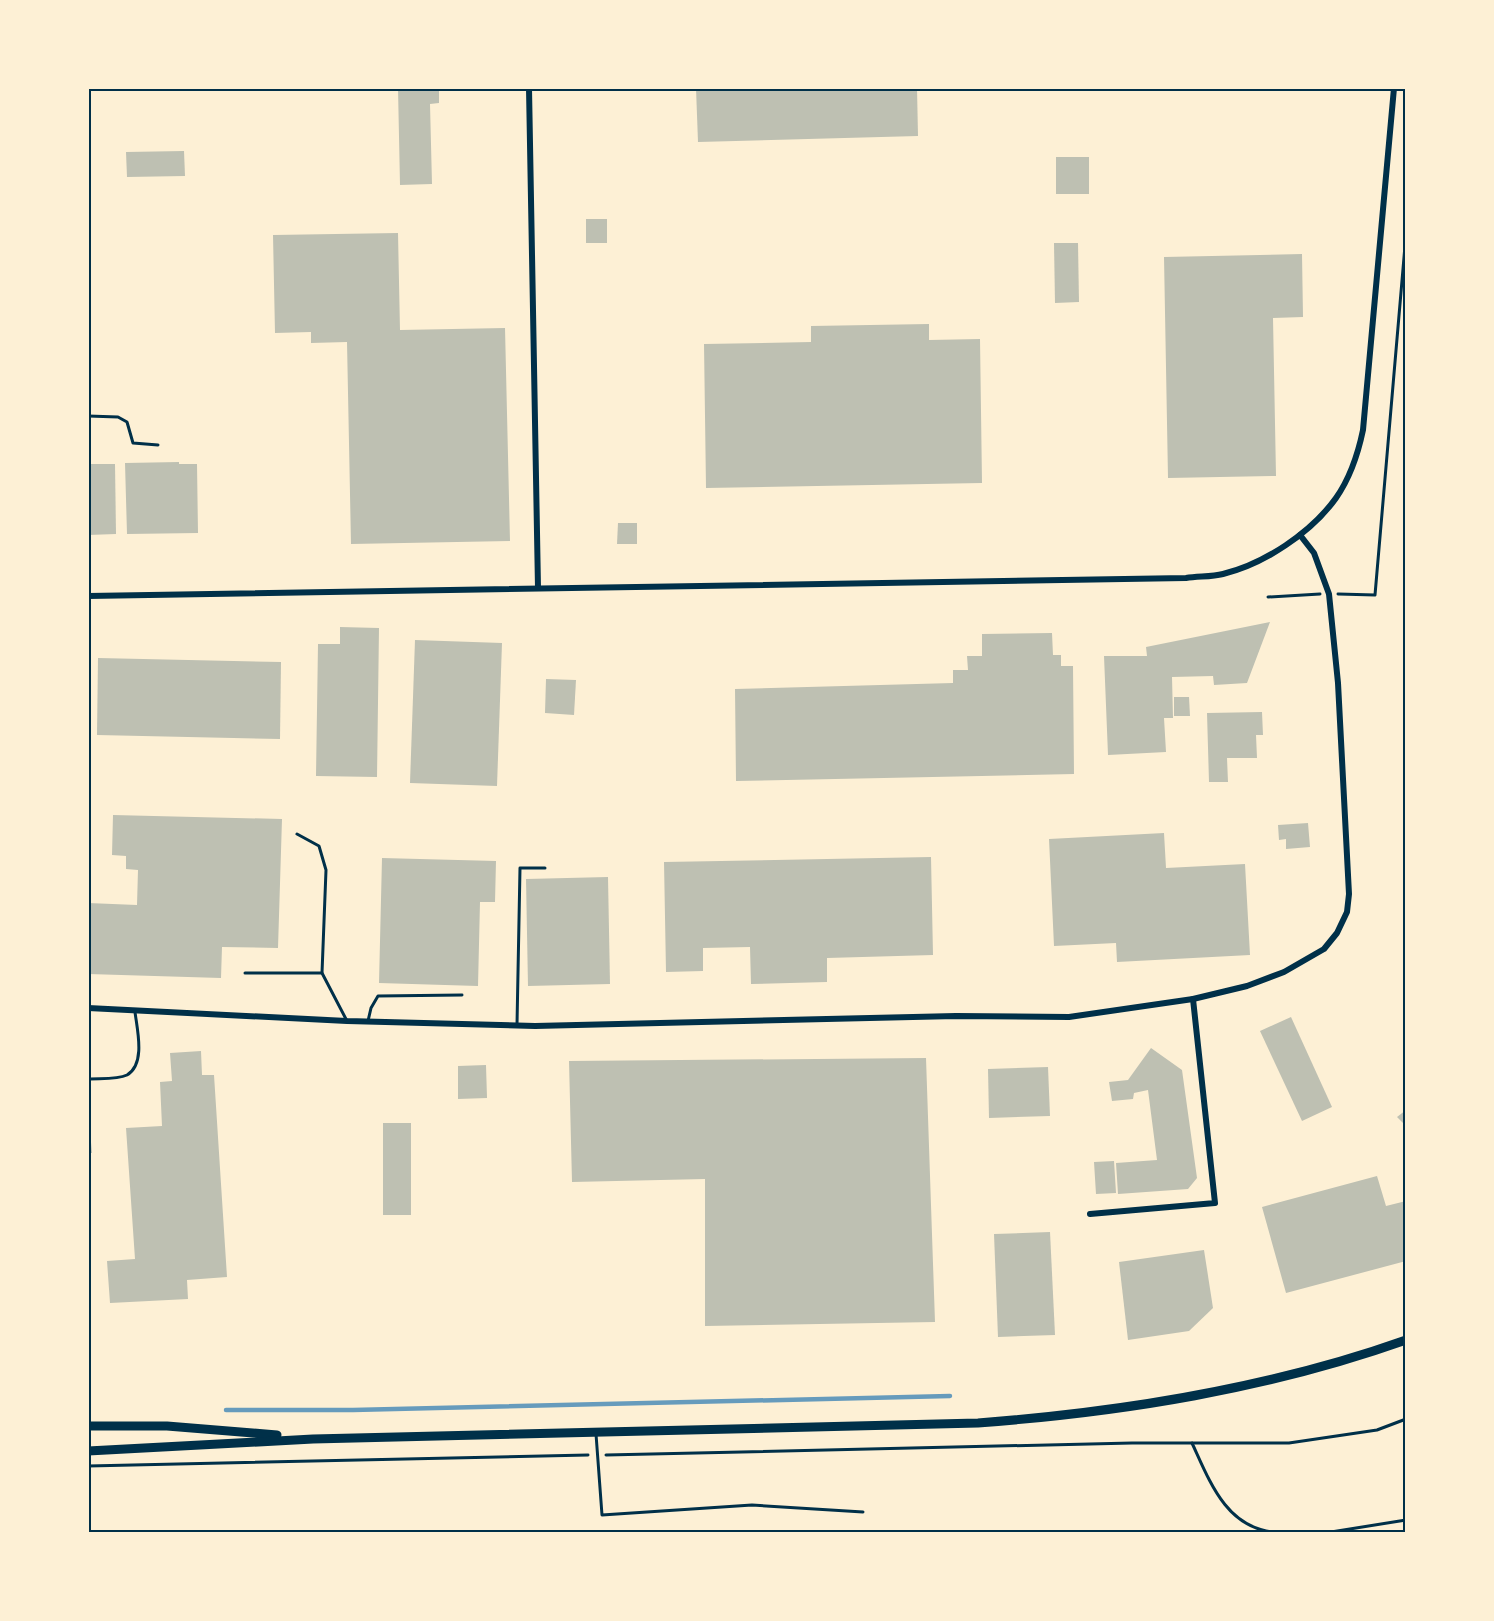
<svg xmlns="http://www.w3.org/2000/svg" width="1494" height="1621" font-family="'IBM Plex Serif',serif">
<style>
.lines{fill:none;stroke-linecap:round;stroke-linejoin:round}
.stream{stroke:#669bbc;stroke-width:4.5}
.building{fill:#bec0b2}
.path{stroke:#003049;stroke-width:3}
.service{stroke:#003049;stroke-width:3}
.minor{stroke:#003049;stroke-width:6}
.secondary{stroke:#003049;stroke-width:9}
.neatline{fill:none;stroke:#003049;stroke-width:2}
</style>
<rect width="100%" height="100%" fill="#fdf0d5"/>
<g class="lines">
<!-- stream -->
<polyline class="stream" points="226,1410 353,1410 950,1396"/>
</g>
<!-- building -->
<g class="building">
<polygon points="398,88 439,88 439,103 430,104 432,184 400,185"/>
<polygon points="696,88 917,88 918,136 698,142"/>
<polygon points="184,151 185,176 127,177 126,152"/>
<rect x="1056" y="157" width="33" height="37"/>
<rect x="586" y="219" width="21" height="24"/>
<polygon points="398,233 400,330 505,328 510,541 351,544 347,342 311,343 311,332 275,333 273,235"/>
<polygon points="1054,243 1078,243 1079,302 1055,303"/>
<polygon points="1302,254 1303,317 1273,318 1276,476 1168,478 1164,257"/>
<polygon points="929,324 929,340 980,339 982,483 706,488 704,344 811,342 811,326"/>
<polygon points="179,462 179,464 197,464 198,533 127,534 125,463"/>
<polygon points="89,464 115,464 116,534 88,535"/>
<polygon points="618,523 637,523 637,544 617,544"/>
<polygon points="1270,622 1247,683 1214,685 1213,676 1172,677 1173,718 1164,718 1166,752 1108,755 1104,656 1147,656 1146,647"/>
<polygon points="340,627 379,628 377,777 316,776 318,644 340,644"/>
<polygon points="1052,633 1053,655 1061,655 1061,666 1073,666 1074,774 736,781 735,689 953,683 953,670 968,670 967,656 982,656 982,634"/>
<polygon points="415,640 502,643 497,786 410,783"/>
<polygon points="98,658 281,662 280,739 97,735"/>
<polygon points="546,679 576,680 574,715 545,713"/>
<polygon points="1174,697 1189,697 1190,716 1174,716"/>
<polygon points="1262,712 1263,735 1256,735 1257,758 1227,758 1228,782 1209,782 1207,713"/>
<polygon points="113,815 282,819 278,948 222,947 221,978 88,974 88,903 137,905 138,870 126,869 126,856 112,855"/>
<polygon points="1308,823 1310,847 1286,849 1286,839 1279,840 1278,825"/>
<polygon points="1164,833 1166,868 1245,864 1250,955 1117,962 1116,943 1054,946 1049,839"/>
<polygon points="931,857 933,955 827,958 827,982 751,984 750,947 703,948 703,971 666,972 664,862"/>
<polygon points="382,858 496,861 495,902 480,902 478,986 379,983"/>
<polygon points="608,877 610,984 528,986 526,879"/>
<polygon points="1291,1017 1332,1107 1302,1121 1260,1031"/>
<polygon points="1151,1048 1182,1070 1197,1178 1188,1189 1118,1194 1116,1163 1157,1160 1148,1090 1134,1093 1133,1099 1112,1101 1109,1082 1128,1080"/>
<polygon points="201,1051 202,1075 214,1075 227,1277 187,1280 188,1299 110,1303 107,1261 135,1259 126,1128 162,1126 160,1082 172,1081 170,1053"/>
<polygon points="926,1058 935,1322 705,1326 705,1179 572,1182 569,1061"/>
<polygon points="486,1065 487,1098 458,1099 458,1066"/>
<polygon points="1048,1067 1050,1116 989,1118 988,1069"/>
<polygon points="1406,1110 1406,1126 1397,1117"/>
<rect x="383" y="1123" width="28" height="92"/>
<polygon points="88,1131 90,1131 92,1153 88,1153"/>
<polygon points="1114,1161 1116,1193 1096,1194 1094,1162"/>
<polygon points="1377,1176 1386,1206 1406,1201 1406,1261 1286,1293 1262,1207"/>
<polygon points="1050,1232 1055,1335 998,1337 994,1234"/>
<polygon points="1204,1250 1213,1308 1189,1331 1128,1340 1119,1262"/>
</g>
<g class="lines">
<!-- path -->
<g class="path">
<polyline points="1338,594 1375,595 1406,234"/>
<polyline points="1268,597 1320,594"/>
<path d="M1192 1443C1210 1482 1226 1527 1273 1532"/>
<polyline points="606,1455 1132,1443 1289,1443 1377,1430 1406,1419"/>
<polyline points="88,1466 588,1455"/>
<polyline points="88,1532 98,1532"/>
<polyline points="1331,1532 1406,1520"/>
</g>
<!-- service -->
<g class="service">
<polyline points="88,416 118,417 127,422 133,443 158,445"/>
<polyline points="297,834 319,846 326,870 322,973 347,1021"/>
<polyline points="245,973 322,973"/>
<polyline points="368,1021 371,1008 378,996 462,995"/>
<polyline points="517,1025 520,868 545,868"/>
<path d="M88 1079C99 1078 117 1080 127 1075 146 1064 137 1029 135 1012"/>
<polyline points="596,1434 602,1515 752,1505 863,1512"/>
</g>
<!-- minor -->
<g class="minor">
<polyline points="529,88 538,588"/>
<path d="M88 596 1186 578C1198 576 1211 577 1223 574 1264 564 1311 533 1336 498 1350 478 1358 454 1363 430L1394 88"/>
<polyline points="88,1008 347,1021 535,1026 956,1016 1069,1017 1193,999 1247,986 1284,972 1324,949 1337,933 1347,912 1349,894 1338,683 1329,594 1314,553 1300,535"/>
<polyline points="1090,1214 1215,1203 1193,999"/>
</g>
<!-- secondary -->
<g class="secondary">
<polyline points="88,1426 167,1426 277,1435"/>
<path d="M88 1451 313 1439 978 1423C1123 1412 1268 1389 1406 1340"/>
</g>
</g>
<!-- border -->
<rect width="1494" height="1621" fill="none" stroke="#fdf0d5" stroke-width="180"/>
<rect x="90" y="90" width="1314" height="1441" class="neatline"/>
</svg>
